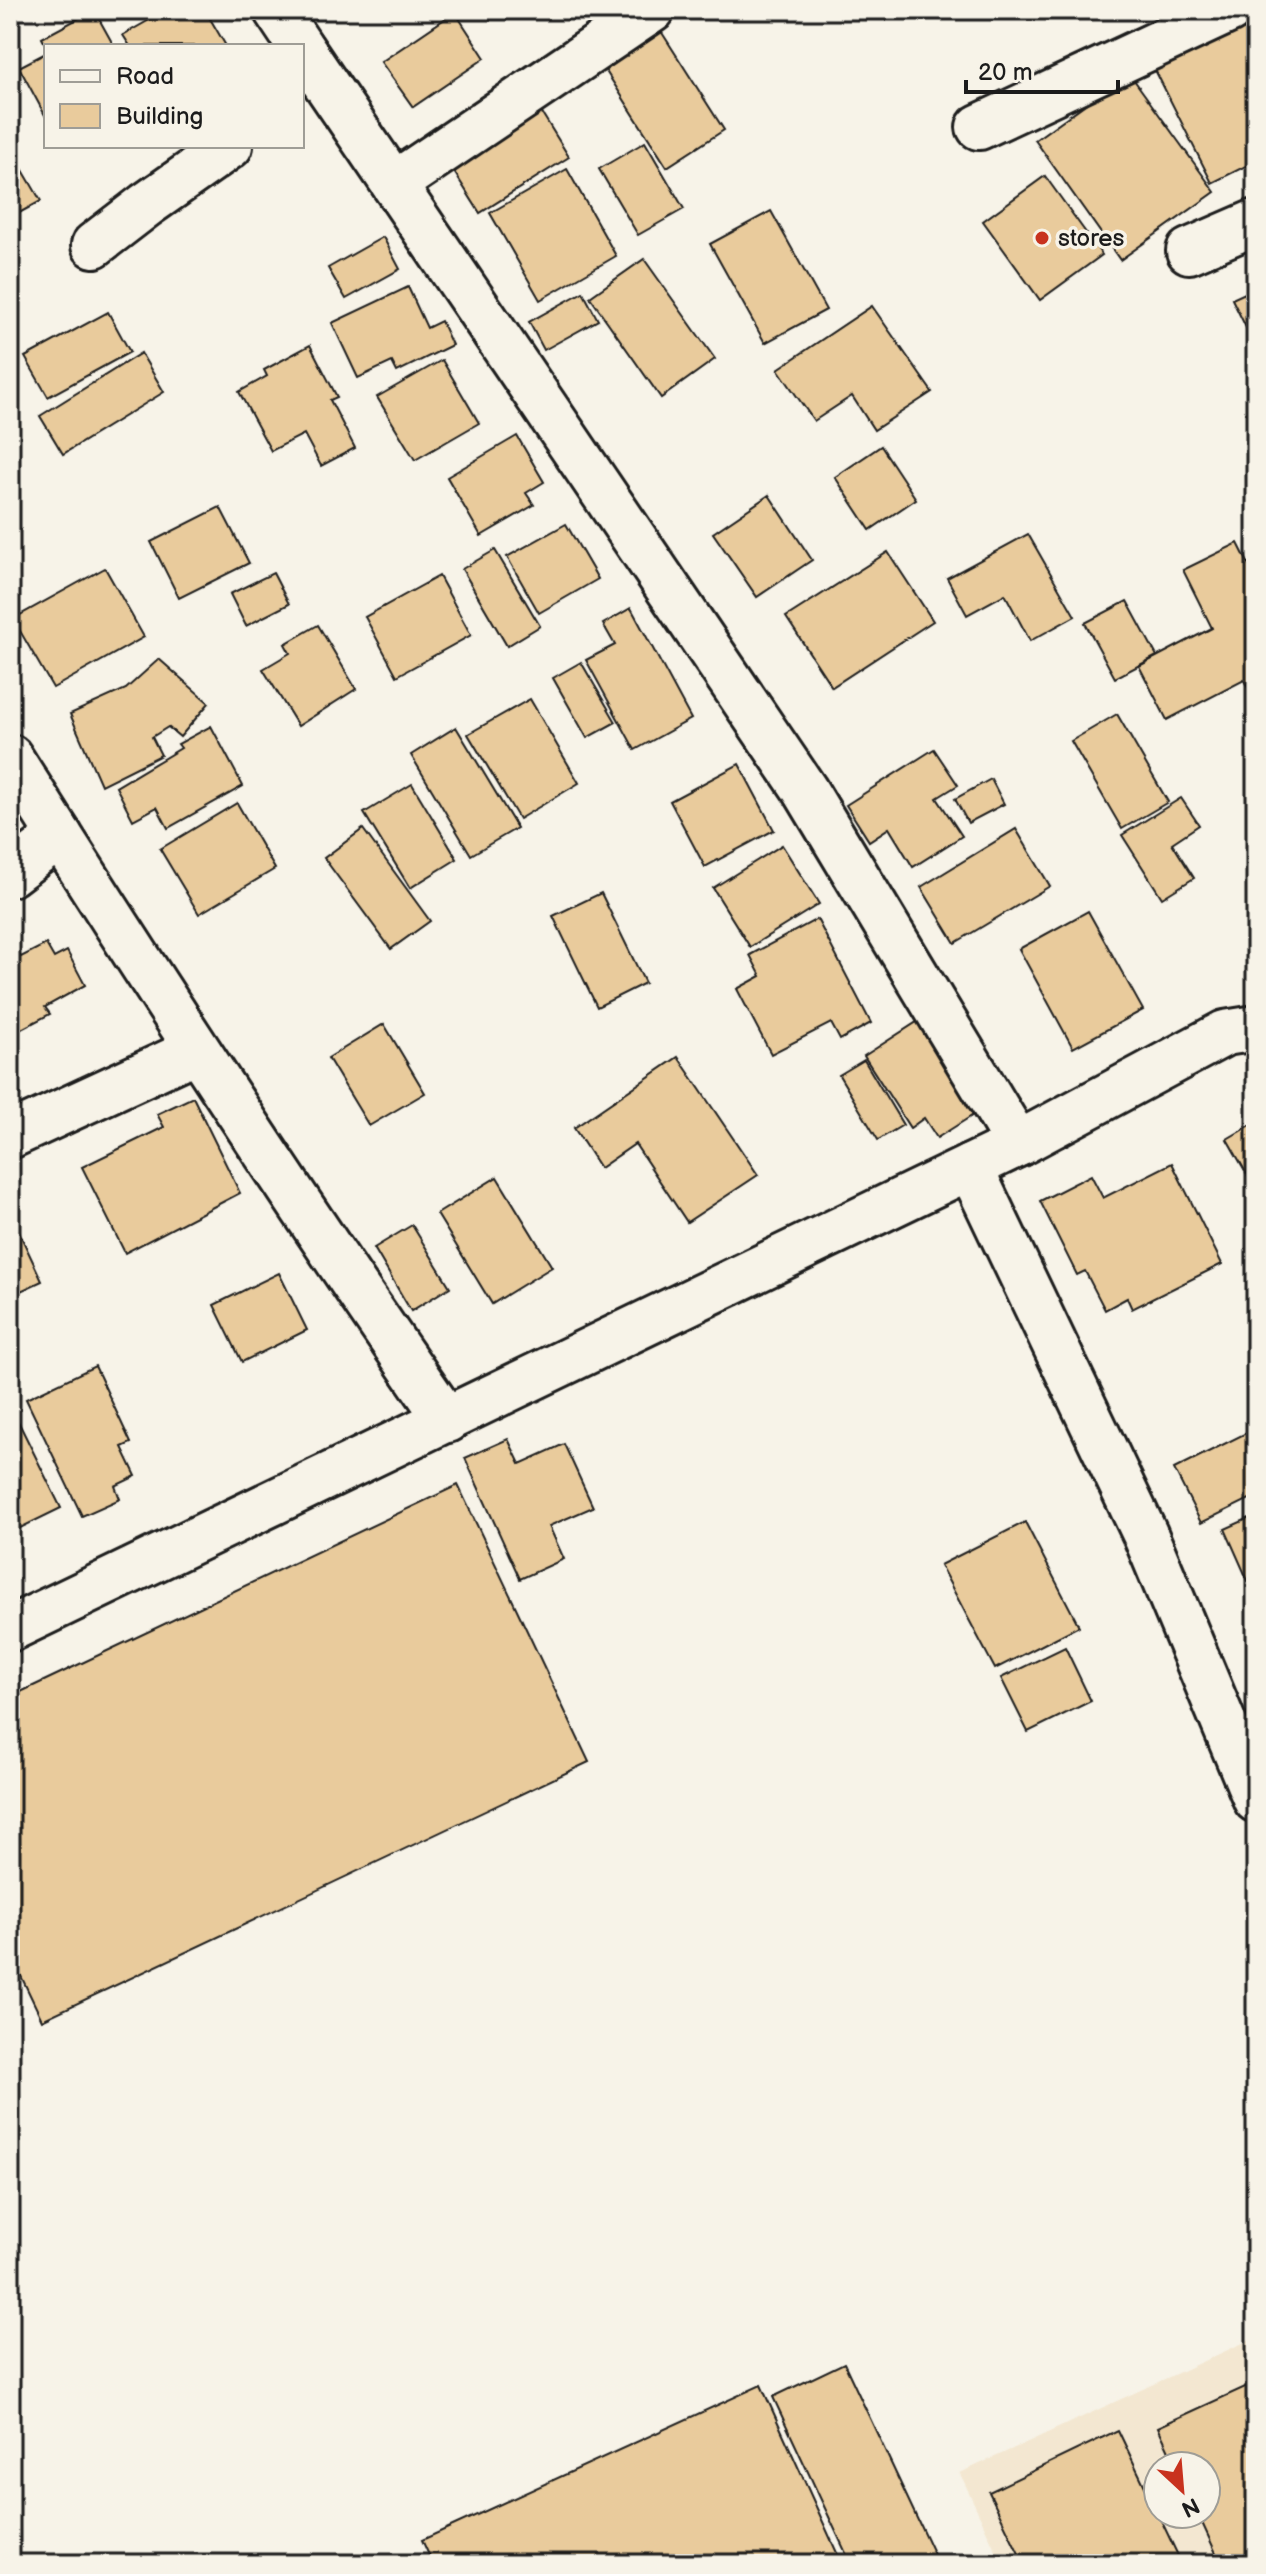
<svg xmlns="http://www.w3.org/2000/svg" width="1266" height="2574" font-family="'Balsamiq Sans',sans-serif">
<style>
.built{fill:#f3e7d1;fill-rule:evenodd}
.building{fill:#e9cb9c;stroke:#1c1c1c;stroke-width:2}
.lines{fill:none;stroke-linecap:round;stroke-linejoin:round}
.minor-casing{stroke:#1c1c1c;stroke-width:50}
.minor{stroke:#f7f3e8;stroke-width:44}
.poi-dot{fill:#c8321e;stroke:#f7f3e8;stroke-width:3}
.labels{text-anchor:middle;stroke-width:7;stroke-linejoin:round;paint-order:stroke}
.poi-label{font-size:24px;fill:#1c1c1c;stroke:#f7f3e8;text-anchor:start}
</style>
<rect width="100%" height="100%" fill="#f7f3e8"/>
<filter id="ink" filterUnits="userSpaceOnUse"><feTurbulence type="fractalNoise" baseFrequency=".0125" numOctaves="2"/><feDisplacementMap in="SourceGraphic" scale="16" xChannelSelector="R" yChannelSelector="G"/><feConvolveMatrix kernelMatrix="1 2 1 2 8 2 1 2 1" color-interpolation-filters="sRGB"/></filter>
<g filter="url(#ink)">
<!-- built -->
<path class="built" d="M1256 2337V2564H1002L960 2473ZM1158 2466H1206V2514H1158Z"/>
<!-- building -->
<g class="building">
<polygon points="94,10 114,46 46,46 42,38"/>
<polygon points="167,10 205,10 226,46 130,46 123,35"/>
<polygon points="1250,10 1256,10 1256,161 1212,183 1150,60"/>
<polygon points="455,12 485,58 413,107 381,62"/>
<polygon points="659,28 724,130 667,167 602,65"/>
<polygon points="46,53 46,117 19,67"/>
<polygon points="1129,73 1215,192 1120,260 1035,140"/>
<polygon points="540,110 569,157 480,213 451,167"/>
<polygon points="645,142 684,209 638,235 599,169"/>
<polygon points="13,153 41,201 10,218 10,155"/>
<polygon points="567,169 616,256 540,300 490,213"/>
<polygon points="1045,176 1102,255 1040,300 983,221"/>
<polygon points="771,211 826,310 765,343 710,244"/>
<polygon points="383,237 400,269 346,299 328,268"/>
<polygon points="644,259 715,359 661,398 590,297"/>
<polygon points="408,287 427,328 441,321 452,345 397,372 392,362 358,378 332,323"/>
<polygon points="1256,288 1256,348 1232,299"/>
<polygon points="583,292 598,320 544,350 529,322"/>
<polygon points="872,306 932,392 874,430 852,396 814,421 778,369"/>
<polygon points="108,312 130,352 48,397 25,357"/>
<polygon points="310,345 337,397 330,400 355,448 321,466 304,434 271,451 239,392 267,376 264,370"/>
<polygon points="141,353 164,392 63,454 40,416"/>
<polygon points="442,360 479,423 415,460 377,397"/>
<polygon points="517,436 544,482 526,493 534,505 481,536 447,477"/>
<polygon points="881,446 916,499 870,530 835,477"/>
<polygon points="769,495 812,560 757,597 713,533"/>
<polygon points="220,507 249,563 179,598 151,542"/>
<polygon points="566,524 598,579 539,613 507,557"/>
<polygon points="1028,534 1075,616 1030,641 1005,594 967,615 947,578"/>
<polygon points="1238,543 1256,579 1256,704 1244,680 1167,720 1139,666 1212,628 1183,570"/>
<polygon points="495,550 540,626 507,646 462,569"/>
<polygon points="888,552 933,621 832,687 786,617"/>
<polygon points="105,568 144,637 53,688 13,619"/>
<polygon points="273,573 289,604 246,626 230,594"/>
<polygon points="439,576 471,635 397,676 365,617"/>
<polygon points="1127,601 1157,656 1115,678 1085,623"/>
<polygon points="631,608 691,719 635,750 586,660 615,645 603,624"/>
<polygon points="318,625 356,689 298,726 263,669 290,653 285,644"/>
<polygon points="159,659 209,703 180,737 168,727 152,737 161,755 101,785 70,714 126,689"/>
<polygon points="581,662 616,722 587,738 553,678"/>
<polygon points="530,699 579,783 519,819 468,734"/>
<polygon points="1117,714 1168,802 1122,829 1071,741"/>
<polygon points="211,726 243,786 168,828 157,807 133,820 116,787 181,748 178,744"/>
<polygon points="456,727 517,828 471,855 411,755"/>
<polygon points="934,749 958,785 937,798 962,836 913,867 889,828 869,841 846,805"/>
<polygon points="739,764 774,830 705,867 670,801"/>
<polygon points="991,779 1004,804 968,823 955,799"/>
<polygon points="412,784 457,859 410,888 364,813"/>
<polygon points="1181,798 1199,825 1172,843 1194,878 1162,898 1122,835"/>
<polygon points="237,803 275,869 199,914 160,849"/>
<polygon points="363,829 430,921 391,949 324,858"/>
<polygon points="1016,829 1050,886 955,943 921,887"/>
<polygon points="782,845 819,904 750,947 713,888"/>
<polygon points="601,893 645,983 597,1007 553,916"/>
<polygon points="1088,911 1143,1010 1073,1048 1019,949"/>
<polygon points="817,919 871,1023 840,1040 831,1023 771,1054 737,989 761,976 750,955"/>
<polygon points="46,944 54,958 67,951 85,985 45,1007 50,1014 10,1035 10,954 17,951 21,957"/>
<polygon points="920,1020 978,1112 937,1138 924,1118 910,1128 864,1056"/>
<polygon points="384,1024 425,1093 369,1126 328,1058"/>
<polygon points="678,1057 758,1175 687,1222 635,1144 600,1168 574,1128"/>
<polygon points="864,1060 903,1125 878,1140 839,1075"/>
<polygon points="193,1097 240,1193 125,1253 82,1167 164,1127 157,1114"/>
<polygon points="1256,1122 1256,1190 1227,1139"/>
<polygon points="1172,1163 1222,1264 1132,1309 1127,1298 1105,1310 1085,1271 1077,1275 1040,1201 1091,1175 1103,1198"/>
<polygon points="497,1177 552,1267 492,1304 437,1214"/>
<polygon points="10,1213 42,1281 10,1296"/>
<polygon points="412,1225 450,1287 411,1311 374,1248"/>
<polygon points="279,1273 307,1330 242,1362 214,1305"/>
<polygon points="95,1366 131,1443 122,1447 136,1476 115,1486 120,1499 82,1516 26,1399"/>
<polygon points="10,1405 61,1508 10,1533"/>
<polygon points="1256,1428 1256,1496 1201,1523 1174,1469"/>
<polygon points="508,1439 520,1464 564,1444 593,1507 549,1526 564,1559 520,1579 465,1458"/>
<polygon points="458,1485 589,1762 42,2020 10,1953 10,1697"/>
<polygon points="1256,1515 1256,1588 1252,1590 1225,1529"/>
<polygon points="1025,1522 1079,1626 995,1669 940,1565"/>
<polygon points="1065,1647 1091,1701 1028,1732 1001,1678"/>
<polygon points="844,2363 937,2561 931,2564 851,2564 773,2397"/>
<polygon points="1256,2382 1256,2564 1221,2564 1198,2514 1206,2514 1206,2466 1176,2466 1158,2427"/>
<polygon points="761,2385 842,2564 433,2564 422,2540"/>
<polygon points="1118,2430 1182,2564 1024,2564 989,2492"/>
</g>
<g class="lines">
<defs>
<g id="minor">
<polyline points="276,10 300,46"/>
<polyline points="302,49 805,790 1018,1144"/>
<polyline points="979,127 1230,10"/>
<polyline points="394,184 652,10"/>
<polyline points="94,245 146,205 230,146"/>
<polyline points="1189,251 1256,222"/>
<path d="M10 757C151 981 296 1203 447 1420"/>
<polyline points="10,874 60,836"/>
<polyline points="10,1136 196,1050"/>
<polyline points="970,1167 1145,1534 1256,1800"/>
<polyline points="10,1629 1018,1144 1225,1033 1256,1028"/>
</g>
</defs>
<!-- minor casing -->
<use href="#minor" class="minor-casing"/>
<!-- minor -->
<use href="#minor" class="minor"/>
</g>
</g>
<!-- markers -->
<circle class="poi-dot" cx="1042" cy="238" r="8"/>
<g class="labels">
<!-- poi labels -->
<g class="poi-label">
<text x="1058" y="246">stores</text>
</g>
</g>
<!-- margin -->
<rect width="1266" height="2574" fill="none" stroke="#f7f3e8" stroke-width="40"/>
<rect x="20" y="20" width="1226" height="2534" fill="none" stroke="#1c1c1c" stroke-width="3" filter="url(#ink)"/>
<!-- legend -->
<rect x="44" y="44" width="260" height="104" fill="#f7f3e8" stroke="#9f9d96" stroke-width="2"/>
<rect x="60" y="70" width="40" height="12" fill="#f7f3e8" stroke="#9f9d96" stroke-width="2"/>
<text x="116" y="84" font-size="24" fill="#1c1c1c">Road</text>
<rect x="60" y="104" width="40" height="24" fill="#e9cb9c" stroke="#9f9d96" stroke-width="2"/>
<text x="116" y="124" font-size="24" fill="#1c1c1c">Building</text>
<!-- north arrow -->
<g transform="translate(1182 2490) rotate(154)"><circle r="38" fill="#f7f3e8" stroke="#9f9d96" stroke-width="2"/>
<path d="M0-6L14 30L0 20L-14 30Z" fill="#c8321e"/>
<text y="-12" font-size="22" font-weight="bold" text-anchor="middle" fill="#1c1c1c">N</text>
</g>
<!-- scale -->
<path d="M966 80v12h152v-12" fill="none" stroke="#1c1c1c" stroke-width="4"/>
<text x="978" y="80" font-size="24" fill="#1c1c1c" stroke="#f7f3e8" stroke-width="6" paint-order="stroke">20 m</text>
</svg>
